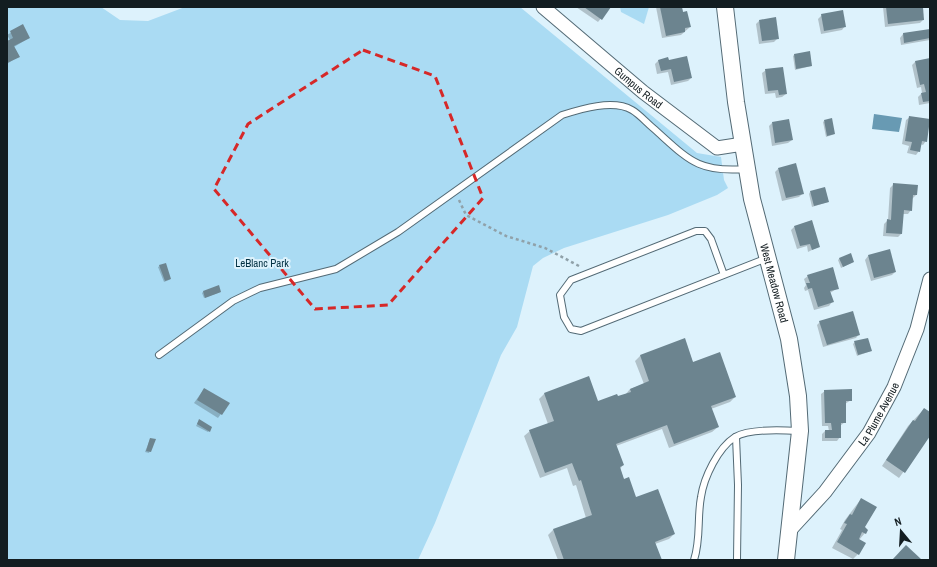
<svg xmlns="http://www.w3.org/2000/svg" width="937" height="567" font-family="'Archivo Narrow',sans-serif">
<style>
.green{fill:#aadbf3}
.water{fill:#689ab3}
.shadow{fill:#0003}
.building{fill:#6c848f}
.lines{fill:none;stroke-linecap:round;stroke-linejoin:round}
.service-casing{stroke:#536a75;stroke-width:8}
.minor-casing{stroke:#536a75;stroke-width:15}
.tertiary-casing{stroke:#536a75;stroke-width:18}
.path{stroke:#90a1a9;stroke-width:2.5;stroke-dasharray:3 3;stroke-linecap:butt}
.service{stroke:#fff;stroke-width:6}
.minor{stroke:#fff;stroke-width:13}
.tertiary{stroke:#fff;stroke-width:16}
.marked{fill:none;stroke:#d62828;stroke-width:3;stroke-dasharray:8 5;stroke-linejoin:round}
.labels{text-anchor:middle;stroke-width:4;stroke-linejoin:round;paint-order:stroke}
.street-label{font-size:11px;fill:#131d21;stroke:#ddf2fc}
.park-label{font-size:11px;fill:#033143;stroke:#ddf2fc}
</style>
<rect width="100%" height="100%" fill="#ddf2fc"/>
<!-- green -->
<g class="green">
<polygon points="7,7 101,7 120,20 148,21 185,7 520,7 697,153 721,157 724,180 728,188 717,195 668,215 564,248 543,258 533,266 517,327 501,355 435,523 418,560 7,560"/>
<polygon points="620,7 649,7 644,24 621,12"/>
</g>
<!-- water -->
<polygon class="water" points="874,114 902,118 899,132 872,129"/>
<!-- shadow -->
<g class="shadow">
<polygon points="576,7 610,7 598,22"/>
<polygon points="656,7 681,7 690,27 681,35 662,38"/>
<polygon points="883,7 922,7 923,20 920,23 885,27"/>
<polygon points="822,15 845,26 842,30 821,34 818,19"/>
<polygon points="759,21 778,38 774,42 759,44 756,24"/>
<polygon points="22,26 29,38 14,47 19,56 7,64 7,42 10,40 7,35"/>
<polygon points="930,30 930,40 901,45 900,38 903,34"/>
<polygon points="794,55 811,66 795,70 793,56"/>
<polygon points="930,59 930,103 919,105 918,97 922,93 921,87 917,88 912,65 915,62"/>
<polygon points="659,60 691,78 688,81 671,85 668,72 657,74 655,64"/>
<polygon points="766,70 786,94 782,97 776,98 775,93 765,94 762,73"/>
<polygon points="910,117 930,120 926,141 923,145 920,144 919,151 916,155 907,153 909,146 902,144 906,120"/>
<polygon points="824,121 834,134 832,135 826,137 823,122"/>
<polygon points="772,123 792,140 788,143 772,146 769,126"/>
<polygon points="778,169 803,193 799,197 782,201 775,172"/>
<polygon points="894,184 916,186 916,195 912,199 911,210 908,214 902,214 901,234 898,237 883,236 884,224 888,220 890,188"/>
<polygon points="810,192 828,202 812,207 809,194"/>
<polygon points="794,227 818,247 808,252 807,246 797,249 791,230"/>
<polygon points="868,256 895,272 892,275 871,281 865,260"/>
<polygon points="840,258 853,262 841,268 838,260"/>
<polygon points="160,266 170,279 169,280 164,282 158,267"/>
<polygon points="808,276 838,288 830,293 832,302 829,306 814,310 808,290 805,291 804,288 806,285 804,279"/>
<polygon points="218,287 220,292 218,293 204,298 202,293 203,292"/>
<polygon points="820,322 859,334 856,338 823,347 817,325"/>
<polygon points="684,340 693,363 735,397 730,402 711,409 718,427 712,432 669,448 662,429 616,446 623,465 620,469 624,480 636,498 674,534 669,539 655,544 661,560 558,560 548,535 553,530 586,518 576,485 573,486 567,468 540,478 524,436 530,431 548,424 539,399 544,394 597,402 625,395 630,389 644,384 635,361 640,356"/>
<polygon points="855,342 871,351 857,356 853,344"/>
<polygon points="204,389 228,404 218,418 194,403"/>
<polygon points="825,391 851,400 845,404 845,422 840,426 840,437 837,441 822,441 822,434 825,431 829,431 828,426 822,426 821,394"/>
<polygon points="924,409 930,413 930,439 928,438 899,478 882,466 908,426"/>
<polygon points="198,422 209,431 208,432 196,426"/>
<polygon points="150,439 154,440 149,453 145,452"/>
<polygon points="861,499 865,533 859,540 858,554 853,559 832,548 842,530 840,529 845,520"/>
</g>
<!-- building -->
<g class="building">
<polygon points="584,7 611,7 602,20"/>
<polygon points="660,7 682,7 683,12 687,11 691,27 685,28 685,32 666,36"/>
<polygon points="886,7 923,7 924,20 888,24"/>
<polygon points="843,10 846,27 824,31 821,14"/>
<polygon points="776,17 779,39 762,41 759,20"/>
<polygon points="23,24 30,38 14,46 20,57 7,63 7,41 13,38 10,31"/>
<polygon points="930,29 930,38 904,43 903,33"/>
<polygon points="810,51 812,66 796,69 794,54"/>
<polygon points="687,56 692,78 674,82 671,69 661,71 658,60 668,57 669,60"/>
<polygon points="930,58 930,101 923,102 921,93 926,92 924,84 920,85 915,61"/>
<polygon points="783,67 787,94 779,95 778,90 768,91 765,69"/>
<polygon points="909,116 930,119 927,142 922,141 920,152 910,150 912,142 905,141"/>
<polygon points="832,118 835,134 827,136 824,120"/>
<polygon points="789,119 793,140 775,143 772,122"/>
<polygon points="796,163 804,194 786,198 778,168"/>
<polygon points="893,183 918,185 917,195 913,195 912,211 904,210 902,234 886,233 887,219 891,220"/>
<polygon points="825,187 829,202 814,206 810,191"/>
<polygon points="812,220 820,247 812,250 810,244 800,246 794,226"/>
<polygon points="890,249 896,272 874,278 868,255"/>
<polygon points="851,253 854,262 843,267 839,258"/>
<polygon points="166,263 171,279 165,281 159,265"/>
<polygon points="833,267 839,289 830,291 834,302 818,307 812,288 808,289 806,283 810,283 807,275"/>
<polygon points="219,285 221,292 205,298 203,291"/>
<polygon points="853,311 860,335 827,345 819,321"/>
<polygon points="685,338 693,362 720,352 736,397 711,406 719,427 674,444 667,425 616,444 624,465 620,467 624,479 629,477 636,497 658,489 675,534 655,542 662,560 564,560 553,529 592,515 581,480 579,481 572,463 545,473 529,430 554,421 544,393 589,376 598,401 617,394 618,396 631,392 630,389 649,381 640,355"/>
<polygon points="868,338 872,351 858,355 854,341"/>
<polygon points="204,388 230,403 222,415 197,400"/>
<polygon points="852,389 852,401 846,401 846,423 841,423 841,438 825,438 825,430 832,430 831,423 825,423 824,390"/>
<polygon points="924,408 930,412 930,436 905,473 886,460 913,420 915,421"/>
<polygon points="199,419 212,427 210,432 197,424"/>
<polygon points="150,438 156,439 151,452 146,451"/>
<polygon points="861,498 877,507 865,527 868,530 866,534 862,532 859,539 866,543 859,555 837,542 847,524 844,523 850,514 852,515"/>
<polygon points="906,545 922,560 892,560"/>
</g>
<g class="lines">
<defs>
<g id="service">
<polyline points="724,275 711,239 705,231 696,231 571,280 560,295 564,317 571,329 581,331 767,258"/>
<path d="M159 355 233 301 260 288 336 269 398 232 562 115C581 109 613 99 632 110 639 114 646 122 653 128 688 159 697 173 746 169"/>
<polyline points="736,437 738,485 737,560"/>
<path d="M694 560C701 539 697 518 701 497 704 477 718 448 735 437 749 429 782 430 798 431"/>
</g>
<g id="minor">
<path id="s1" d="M543 7 643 92 717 148 743 144"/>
<path id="s2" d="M791 529 825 492 869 433 894 387 917 329 930 279"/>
</g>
<g id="tertiary">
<path id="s3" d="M725 7 736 102 752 199 789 339 798 396 800 431 786 560"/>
</g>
</defs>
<!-- service casing -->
<use href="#service" class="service-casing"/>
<!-- minor casing -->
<use href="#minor" class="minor-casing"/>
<!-- tertiary casing -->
<use href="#tertiary" class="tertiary-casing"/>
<!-- path -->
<polyline class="path" points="459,200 466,215 506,236 545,248 579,266"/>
<!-- service -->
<use href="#service" class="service"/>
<!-- minor -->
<use href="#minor" class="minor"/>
<!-- tertiary -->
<use href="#tertiary" class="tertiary"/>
</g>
<!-- marked area -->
<path class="marked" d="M363 50 435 76 483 198 388 305 315 309 214 189 248 124Z"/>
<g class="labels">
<!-- street labels -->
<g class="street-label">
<text dy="4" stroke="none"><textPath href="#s1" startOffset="125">Gumpus Road</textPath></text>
<text dy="4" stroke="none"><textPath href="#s3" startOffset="281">West Meadow Road</textPath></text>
<text dy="4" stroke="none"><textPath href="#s2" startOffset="145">La Plume Avenue</textPath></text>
</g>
<!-- park labels -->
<g class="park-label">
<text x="262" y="267">LeBlanc Park</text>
</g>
</g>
<!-- border -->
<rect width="937" height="567" fill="none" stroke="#131d21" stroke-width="16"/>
<!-- north arrow -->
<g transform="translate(901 531) rotate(342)" stroke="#ddf2fc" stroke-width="3" paint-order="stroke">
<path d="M0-3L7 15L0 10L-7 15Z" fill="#131d21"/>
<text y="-6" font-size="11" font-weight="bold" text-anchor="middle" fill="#131d21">N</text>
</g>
</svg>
